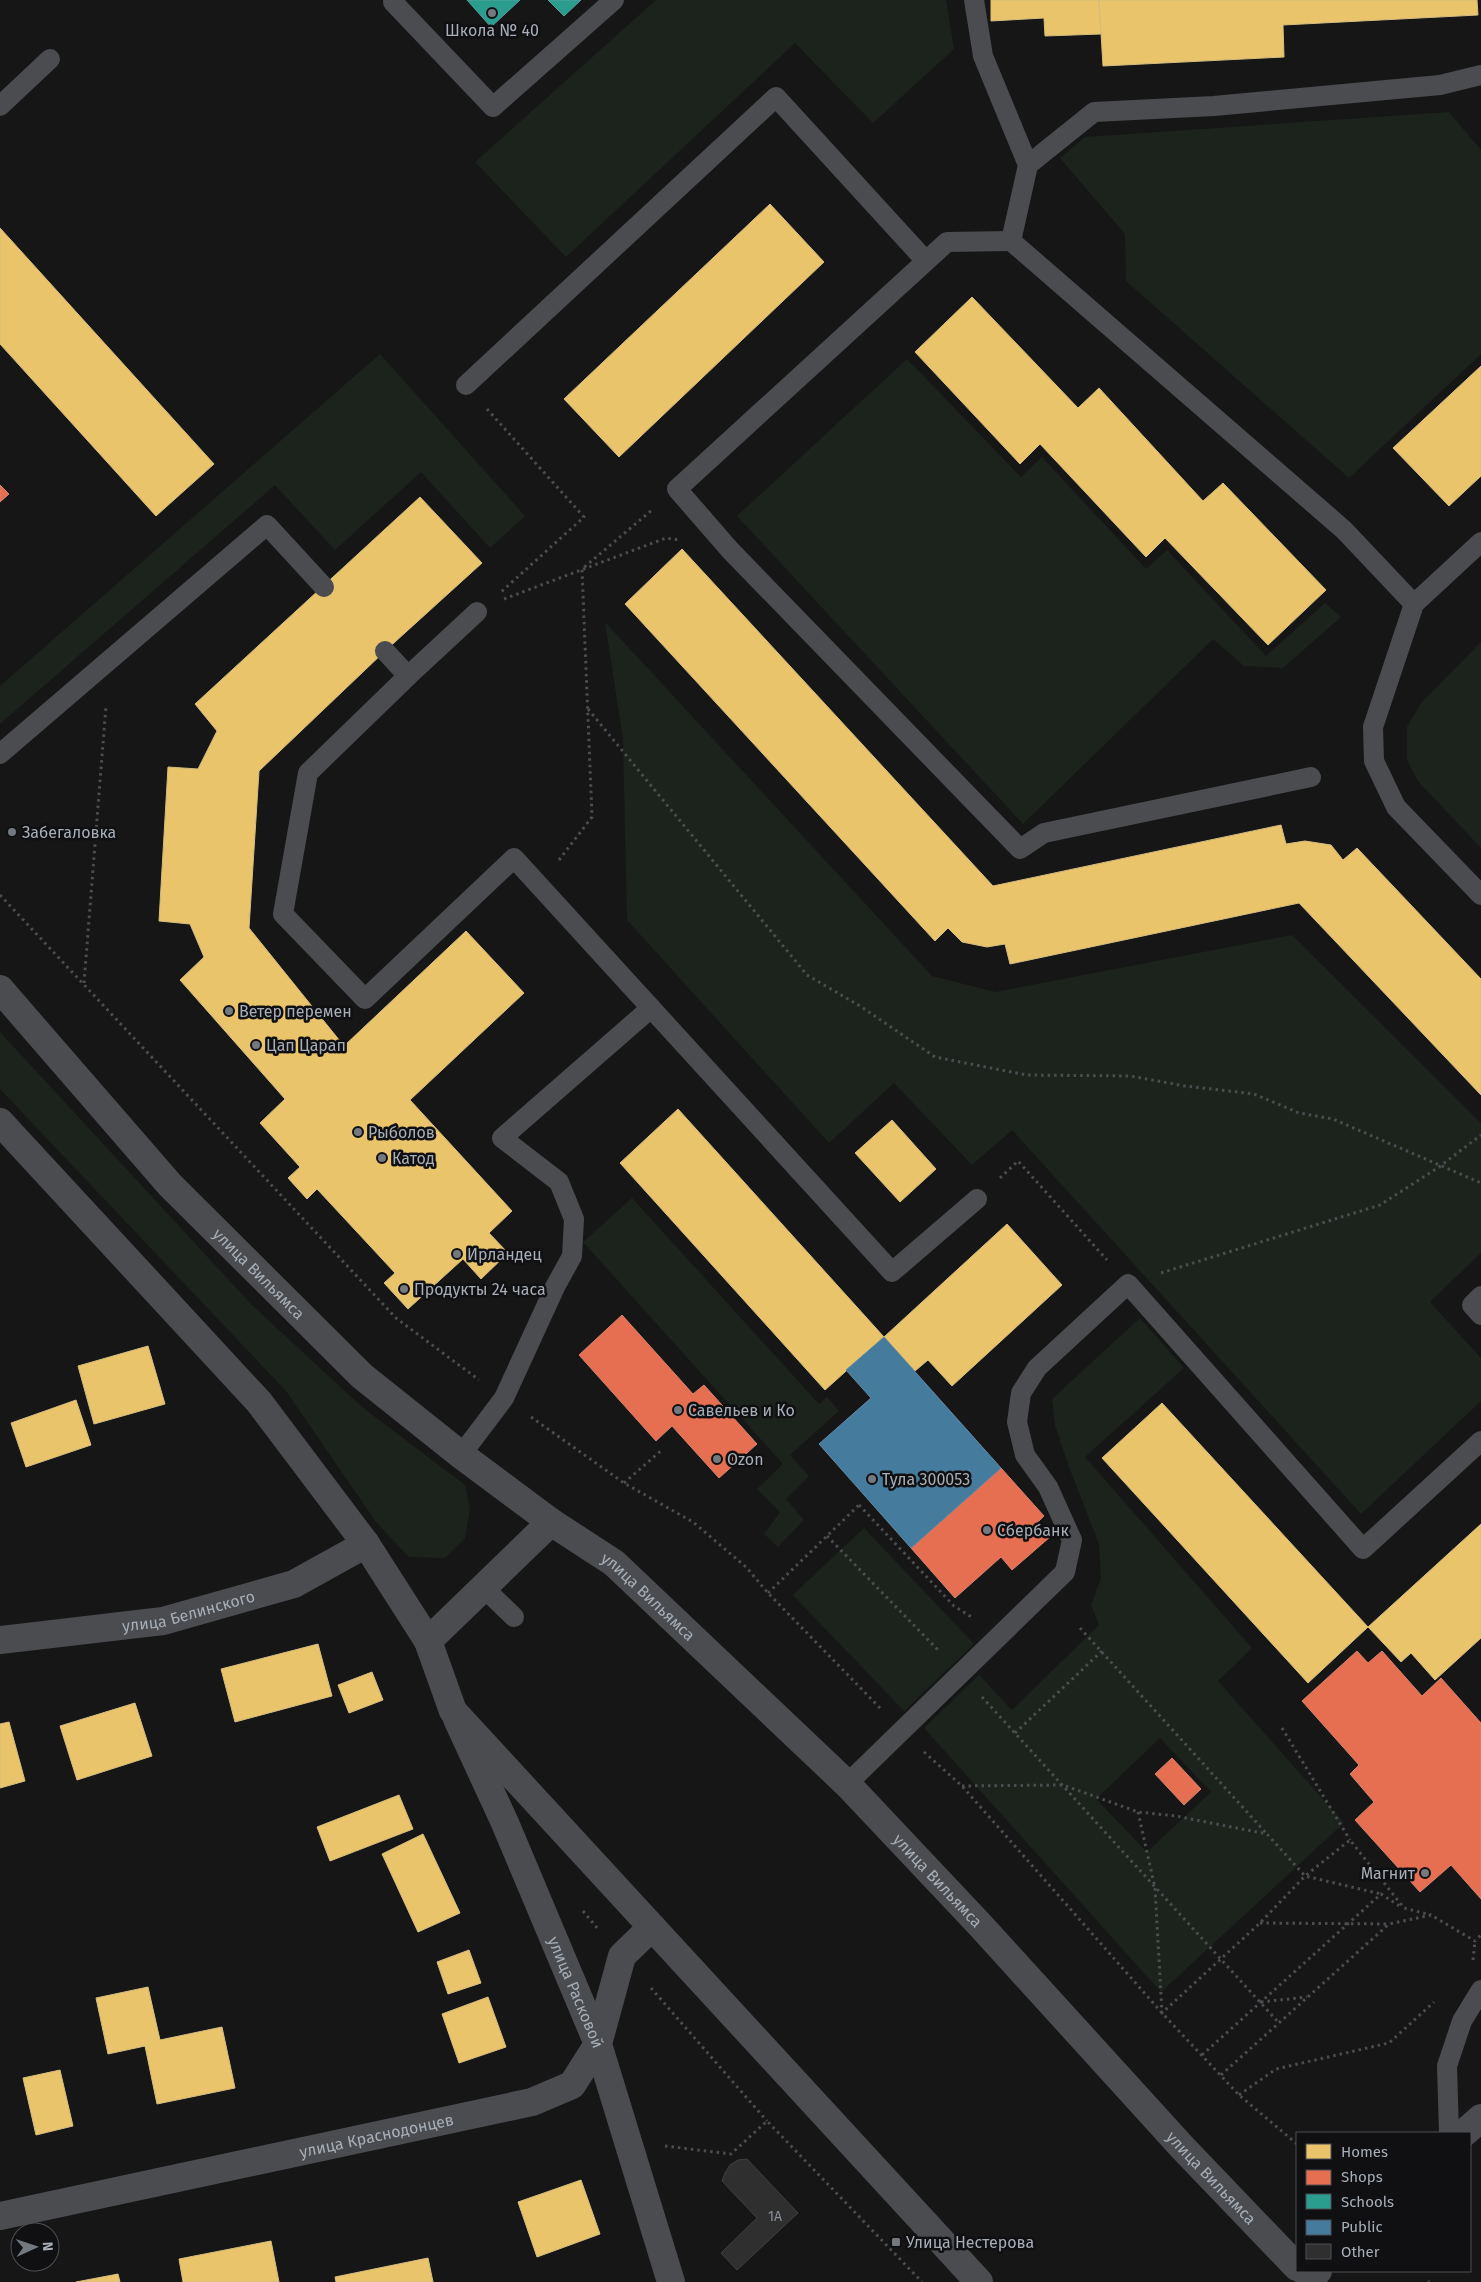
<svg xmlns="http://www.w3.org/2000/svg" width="1481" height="2282" font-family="'Fira Sans',sans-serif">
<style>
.green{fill:#1c231c;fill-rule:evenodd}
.homes{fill:#e9c46a;stroke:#d5bd81}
.shops{fill:#e76f51;stroke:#d48270}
.schools{fill:#2a9d8f;stroke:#50a29b}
.public{fill:#457b9d;stroke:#628aa5}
.building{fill:#2f2f30;stroke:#3e4042}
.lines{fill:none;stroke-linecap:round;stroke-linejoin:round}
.path{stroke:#4c4d51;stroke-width:3;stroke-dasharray:2.5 4;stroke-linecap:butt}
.service{stroke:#4a4c4f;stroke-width:20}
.minor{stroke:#4a4c4f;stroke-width:28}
.tertiary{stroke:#4a4c4f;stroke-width:28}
.poi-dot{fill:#74797f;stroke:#101012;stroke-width:2}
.labels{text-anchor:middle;stroke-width:5;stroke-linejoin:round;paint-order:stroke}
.number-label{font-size:14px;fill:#898e95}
.poi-label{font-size:16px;fill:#a7aeb7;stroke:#101012;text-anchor:start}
.street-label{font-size:16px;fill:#a7aeb7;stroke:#101012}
</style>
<rect width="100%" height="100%" fill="#161616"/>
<!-- green -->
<g class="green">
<polygon points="656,0 946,0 954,49 873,123 795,43 566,257 475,162"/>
<polygon points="1449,112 1481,150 1481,354 1349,478 1126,281 1125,234 1060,158 1085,137"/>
<polygon points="380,354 525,516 490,548 421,472 335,550 275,485 0,724 0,686"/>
<polygon points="907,359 1021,477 1042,457 1146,569 1167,550 1266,656 1325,603 1341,617 1283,668 1244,666 1213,639 1023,824 737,516"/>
<polygon points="605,622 932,976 995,992 1292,935 1481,1123 1481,1253 1430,1302 1481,1358 1481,1401 1361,1514 1012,1130 972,1165 894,1083 829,1143 627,920 623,739"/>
<polygon points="1481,642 1481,848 1418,781 1407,760 1407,727 1421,703"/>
<polygon points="0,1032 251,1304 362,1407 465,1485 470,1509 465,1538 445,1558 409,1557 376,1522 286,1391 0,1089"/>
<polygon points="632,1198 819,1404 827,1397 839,1411 790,1455 809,1476 786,1499 804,1520 778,1547 764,1534 780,1512 757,1489 783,1464 583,1242"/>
<path d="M1140 1318 1184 1368 1085 1457 1252 1648 1218 1681 1344 1823 1161 1992 924 1728 979 1675 1012 1710 1099 1625 1091 1605 1101 1578 1099 1544 1069 1467 1055 1425 1052 1399ZM1160 1738 1211 1792 1147 1852 1096 1799Z"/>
<polygon points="864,1528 974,1644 904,1711 793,1595"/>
</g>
<!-- homes -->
<g class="homes">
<polygon points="991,0 1099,0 1101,34 1045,36 1044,18 991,21"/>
<polygon points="1099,0 1477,0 1478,15 1283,25 1284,57 1103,66"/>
<polygon points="770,204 824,262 619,457 564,399"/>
<polygon points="0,228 214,464 156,516 0,344"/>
<polygon points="972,297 1078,408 1099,388 1203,501 1223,483 1326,590 1268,645 1165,538 1146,557 1040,444 1020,464 915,352"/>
<polygon points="1481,366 1481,476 1449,506 1393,448"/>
<polygon points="420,497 482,563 385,651 259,771 249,928 344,1046 466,931 524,993 410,1100 512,1211 489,1233 508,1253 481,1279 463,1259 408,1309 384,1283 395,1273 383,1260 317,1189 307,1199 288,1178 300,1167 260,1123 285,1099 180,980 204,957 190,924 159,921 168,767 198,769 217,731 195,704"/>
<polygon points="682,549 993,886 1281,825 1286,844 1305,841 1331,845 1343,860 1357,848 1481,979 1481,1095 1299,903 1010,964 1005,944 987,947 962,942 948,928 935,941 625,604"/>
<polygon points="678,1109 884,1337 825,1390 620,1163"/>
<polygon points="892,1120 936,1169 900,1202 855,1153"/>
<polygon points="1007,1224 1062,1285 952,1386 928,1360 915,1371 884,1337"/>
<polygon points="148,1346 165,1404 94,1424 78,1366"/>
<polygon points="76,1400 91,1445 26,1467 11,1423"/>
<polygon points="1162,1403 1368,1627 1308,1683 1102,1458"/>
<polygon points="1481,1524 1481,1638 1435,1680 1411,1653 1401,1662 1368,1627"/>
<polygon points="318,1644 332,1696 235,1722 221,1669"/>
<polygon points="372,1672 383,1700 349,1713 338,1685"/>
<polygon points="135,1703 152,1756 77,1780 60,1726"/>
<polygon points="9,1722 25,1781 0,1788 0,1724"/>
<polygon points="399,1795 413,1829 330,1861 317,1827"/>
<polygon points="423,1834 460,1913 418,1932 382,1854"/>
<polygon points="469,1950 481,1983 448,1994 437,1962"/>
<polygon points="148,1987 160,2040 222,2027 235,2088 157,2104 145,2046 108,2054 96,1998"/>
<polygon points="488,1997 506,2047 459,2063 442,2014"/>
<polygon points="60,2070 73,2126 36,2135 23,2078"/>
<polygon points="581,2180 600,2234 537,2257 518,2202"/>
<polygon points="271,2241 279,2282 183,2282 179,2259"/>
<polygon points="428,2258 433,2282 336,2282 335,2277"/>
<polygon points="118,2274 120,2282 76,2282"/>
</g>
<!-- shops -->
<g class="shops">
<polygon points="0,485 9,494 0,502"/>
<polygon points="622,1315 693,1394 704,1385 757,1444 719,1478 672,1426 656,1441 579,1355"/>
<polygon points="1001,1468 1044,1516 1037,1523 1050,1537 1012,1570 1001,1557 955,1598 911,1548"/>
<polygon points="1357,1651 1368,1663 1382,1651 1422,1696 1441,1678 1481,1723 1481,1899 1451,1865 1420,1892 1355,1820 1374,1802 1350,1774 1359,1765 1302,1701"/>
<polygon points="1172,1758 1201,1789 1184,1805 1155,1774"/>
</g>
<!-- schools -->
<g class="schools">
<polygon points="467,0 520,0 491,27"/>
<polygon points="548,0 581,0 564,16"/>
</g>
<!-- public -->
<polygon class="public" points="884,1337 1001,1468 911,1548 819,1444 871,1398 846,1370"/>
<!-- building -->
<polygon class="building" points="747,2159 798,2213 737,2270 721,2253 757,2218 722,2181 725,2173 730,2165 738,2160"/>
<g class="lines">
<!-- path -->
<g class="path">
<polyline points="487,409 584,517 501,592"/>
<polyline points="504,599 666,538 679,540"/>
<polyline points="588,709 807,975 860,1006 935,1057 1027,1075 1130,1076 1185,1086 1254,1094 1299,1113 1333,1119 1481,1183"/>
<polyline points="559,860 592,817 582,569 652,510"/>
<polyline points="0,895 396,1318 479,1380"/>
<polyline points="84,983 106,706"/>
<polyline points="1000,1178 1018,1161 1107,1260"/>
<polyline points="1161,1273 1380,1205 1439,1167 1481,1135"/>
<polyline points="531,1417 624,1483 693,1522 746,1567 768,1593 881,1709"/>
<polyline points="624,1483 663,1449"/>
<polyline points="859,1505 954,1606 973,1618"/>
<polyline points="827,1536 938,1650"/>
<polyline points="768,1593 859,1505"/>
<polyline points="1080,1628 1267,1834"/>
<polyline points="982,1697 1279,2023"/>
<polyline points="1282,1728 1350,1840"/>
<polyline points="1015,1733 1102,1651"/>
<polyline points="924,1752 962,1786 1162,2013 1239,2095 1297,2144"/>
<polyline points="962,1786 1063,1785 1138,1812 1176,1816 1267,1834 1305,1876 1381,1894"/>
<polyline points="1138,1812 1155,1888 1162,2013 1260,1923 1305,1876 1350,1840 1404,1908 1431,1915"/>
<polyline points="583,1911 598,1929"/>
<polyline points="1260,1923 1388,1924"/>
<polyline points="1473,1960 1475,1941"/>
<polyline points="651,1988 767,2121"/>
<polyline points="1261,2002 1307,1997"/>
<polyline points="1202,2055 1381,1894 1401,1907"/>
<polyline points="1221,2075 1389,1924 1431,1915 1475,1941 1481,1935"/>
<polyline points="1239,2095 1276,2069 1389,2043 1434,2002"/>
<polyline points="665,2146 731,2154 767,2121 922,2282"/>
<polyline points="1428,2281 1429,2282"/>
</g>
<!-- service -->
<g class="service">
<polyline points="974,0 983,56 1028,165"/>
<polyline points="393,2 493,107 614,0"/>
<polyline points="0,106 50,59"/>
<polyline points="1011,241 947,242 677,489 730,550 1020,849 1044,833 1311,777"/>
<polyline points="466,385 776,97 925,260"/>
<polyline points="1481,542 1414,604 1373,727 1374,761 1396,807 1481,895"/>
<polyline points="1414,604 1344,530 1011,241 1028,165 1094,112 1214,106 1440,85 1481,75"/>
<polyline points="385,651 408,676 308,773 283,914 365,999 514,858 651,1008"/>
<polyline points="408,676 477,612"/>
<polyline points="0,754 267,525 324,587"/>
<polyline points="1481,1296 1472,1305 1481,1315"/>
<polyline points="461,1455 504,1398 555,1287 572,1256 574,1219 559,1182 502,1138 651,1008 892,1272 977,1199"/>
<polyline points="485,1589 514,1617"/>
<polyline points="847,1784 1065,1572 1072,1540 1048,1487 1025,1455 1017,1422 1021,1393 1037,1368 1128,1284 1363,1549 1481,1441"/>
<polyline points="1449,2133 1447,2066 1462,2021 1481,1990"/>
</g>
<!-- minor -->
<g class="minor">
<path id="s1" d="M0 1640 163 1621 294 1584 366 1544"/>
<path id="s2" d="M457 1719 505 1823 598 2044 671 2282"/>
<path id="s3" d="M0 2216 532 2102 572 2085 598 2044 622 1956 652 1927"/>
</g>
<!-- tertiary -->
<g class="tertiary">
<path id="s4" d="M0 989 170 1185 362 1376 461 1455 551 1522 614 1563 847 1784 981 1926 1182 2147 1297 2267"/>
<polyline points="0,1122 259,1402 366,1544 428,1641 453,1711 979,2282"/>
<polyline points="428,1641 551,1522"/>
<polyline points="1464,2133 1481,2118"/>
<polyline points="1309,2279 1318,2271"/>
</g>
</g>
<!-- markers -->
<g class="poi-dot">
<circle cx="492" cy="13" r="5"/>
<circle cx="12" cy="832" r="5"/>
<circle cx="229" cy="1011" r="5"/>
<circle cx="256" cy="1045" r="5"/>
<circle cx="358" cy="1132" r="5"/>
<circle cx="382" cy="1158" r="5"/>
<circle cx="457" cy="1254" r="5"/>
<circle cx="404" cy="1289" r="5"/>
<circle cx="678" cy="1410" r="5"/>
<circle cx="717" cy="1459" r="5"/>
<circle cx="872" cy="1479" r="5"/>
<circle cx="987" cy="1530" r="5"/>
<circle cx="1425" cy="1873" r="5"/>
<rect x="891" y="2237" width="10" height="10" rx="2.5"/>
</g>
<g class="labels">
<!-- number labels -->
<g class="number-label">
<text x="775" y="2221">1А</text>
</g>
<!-- poi labels -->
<g class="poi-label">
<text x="492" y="36" text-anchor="middle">Школа № 40</text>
<text x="22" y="838">Забегаловка</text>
<text x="239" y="1017">Ветер перемен</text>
<text x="266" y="1051">Цап Царап</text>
<text x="368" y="1138">Рыболов</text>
<text x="392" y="1164">Катод</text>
<text x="467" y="1260">Ирландец</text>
<text x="414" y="1295">Продукты 24 часа</text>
<text x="688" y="1416">Савельев и Ко</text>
<text x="727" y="1465">Ozon</text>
<text x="882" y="1485">Тула 300053</text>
<text x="997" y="1536">Сбербанк</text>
<text x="1415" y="1879" text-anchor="end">Магнит</text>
<text x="906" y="2248">Улица Нестерова</text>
</g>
<!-- street labels -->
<g class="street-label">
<text dy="6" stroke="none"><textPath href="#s4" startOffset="385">улица Вильямса</textPath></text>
<text dy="6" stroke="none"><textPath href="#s4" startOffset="892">улица Вильямса</textPath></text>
<text dy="6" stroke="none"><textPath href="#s1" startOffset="191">улица Белинского</textPath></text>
<text dy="6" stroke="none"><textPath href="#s4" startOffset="1298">улица Вильямса</textPath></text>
<text dy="6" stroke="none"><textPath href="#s2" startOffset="298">улица Расковой</textPath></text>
<text dy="6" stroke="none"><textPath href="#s3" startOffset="385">улица Краснодонцев</textPath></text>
<text dy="6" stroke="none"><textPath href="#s4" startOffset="1702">улица Вильямса</textPath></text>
</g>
</g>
<!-- legend -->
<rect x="1296" y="2132" width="175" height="140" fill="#101012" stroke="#4c4f54"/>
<rect x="1306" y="2144" width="25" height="15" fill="#e9c46a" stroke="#4c4f54"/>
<text x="1341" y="2157" font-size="15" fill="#a7aeb7">Homes</text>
<rect x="1306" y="2170" width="25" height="15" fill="#e76f51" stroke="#4c4f54"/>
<text x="1341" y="2182" font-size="15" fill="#a7aeb7">Shops</text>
<rect x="1306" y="2194" width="25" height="15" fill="#2a9d8f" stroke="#4c4f54"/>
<text x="1341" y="2207" font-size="15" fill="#a7aeb7">Schools</text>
<rect x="1306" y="2220" width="25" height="15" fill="#457b9d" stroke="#4c4f54"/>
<text x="1341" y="2232" font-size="15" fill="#a7aeb7">Public</text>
<rect x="1306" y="2244" width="25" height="15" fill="#2f2f30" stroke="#4c4f54"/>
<text x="1341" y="2257" font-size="15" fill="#a7aeb7">Other</text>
<!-- north arrow -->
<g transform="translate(35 2247) rotate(87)"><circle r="24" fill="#101012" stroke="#4c4f54"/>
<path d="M0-4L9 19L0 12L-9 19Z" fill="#74797f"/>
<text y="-8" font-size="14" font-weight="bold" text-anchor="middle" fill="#a7aeb7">N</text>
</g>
</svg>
